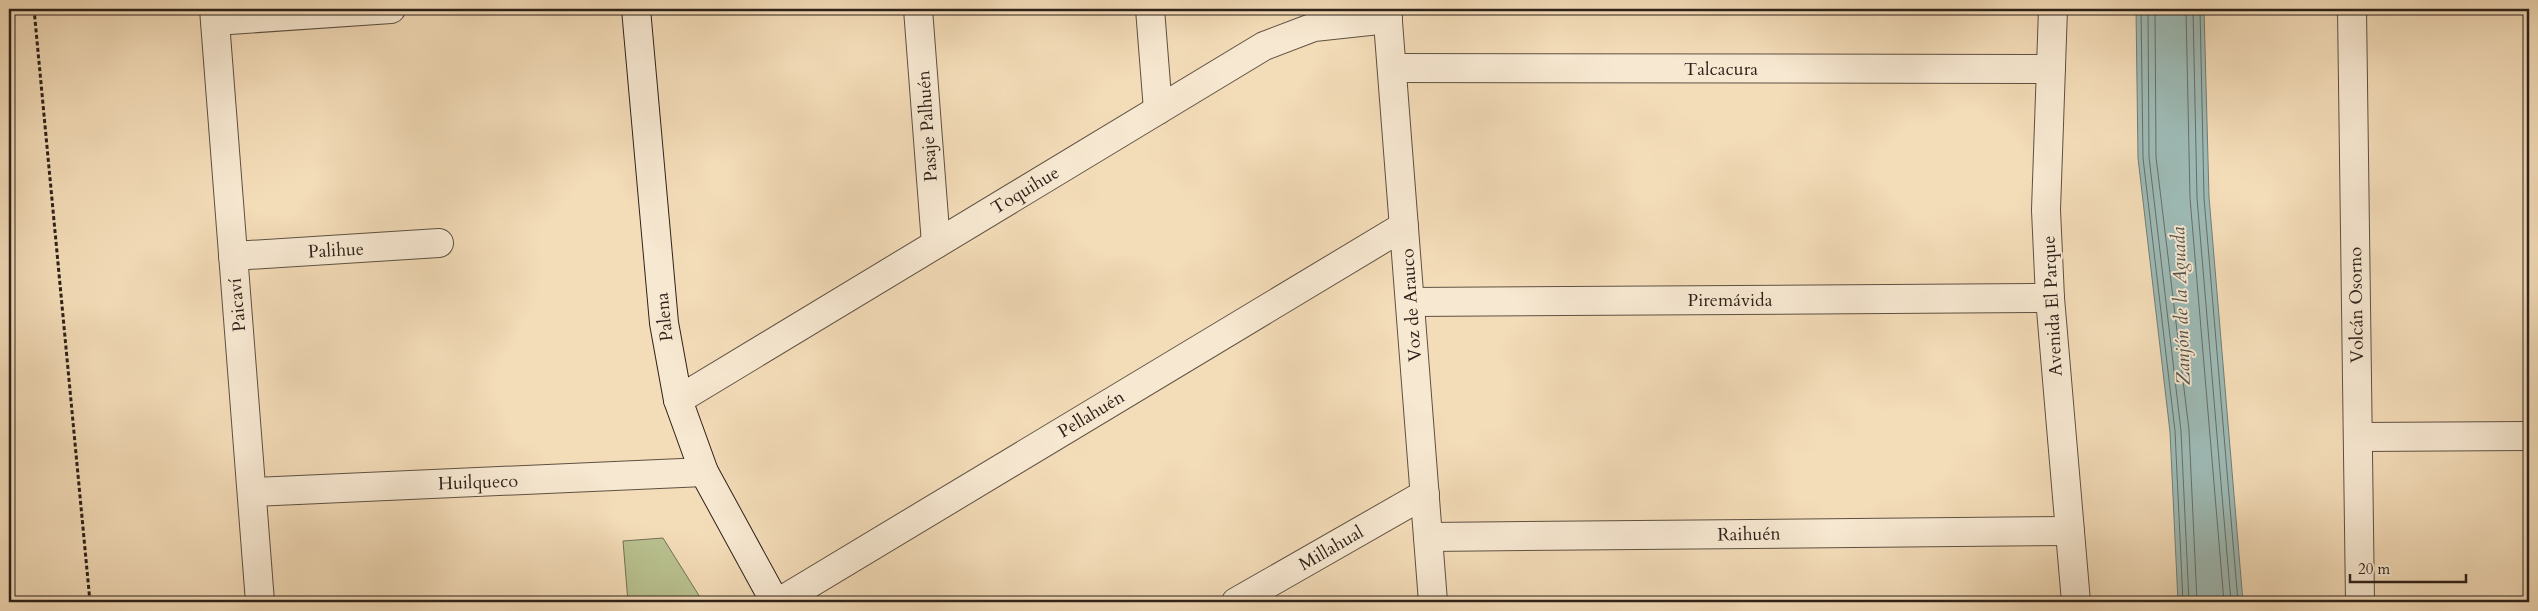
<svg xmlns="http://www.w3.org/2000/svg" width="2538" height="611" font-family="Cardo,serif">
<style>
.green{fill:#b9c190;stroke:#747155}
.water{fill:#9dbab5;stroke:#717d77}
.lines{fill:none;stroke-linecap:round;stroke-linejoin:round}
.shore{stroke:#666e68;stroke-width:1}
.street-casing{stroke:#5f5042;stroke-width:30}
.secondary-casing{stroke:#2e211a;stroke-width:30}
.path{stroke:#2e211a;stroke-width:3;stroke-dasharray:4 2.5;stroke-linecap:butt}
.street{stroke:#f7e8d1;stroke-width:28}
.secondary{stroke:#f7e8d1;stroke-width:28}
.labels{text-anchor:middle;stroke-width:4;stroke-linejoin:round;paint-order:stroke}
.street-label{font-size:18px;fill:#2e211a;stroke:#f7e8d1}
.water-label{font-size:19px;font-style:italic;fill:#4f4f48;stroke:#f7e8d1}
</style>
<rect width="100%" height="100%" fill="#f3dcb8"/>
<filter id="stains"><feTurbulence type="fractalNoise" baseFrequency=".004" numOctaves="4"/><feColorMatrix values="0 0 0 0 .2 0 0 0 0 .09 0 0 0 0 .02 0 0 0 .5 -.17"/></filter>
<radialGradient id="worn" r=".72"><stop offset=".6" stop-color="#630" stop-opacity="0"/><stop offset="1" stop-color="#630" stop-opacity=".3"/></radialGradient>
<!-- green -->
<polygon class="green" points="663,538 703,602 628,602 623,541"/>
<!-- water -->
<polygon class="water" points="2136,9 2204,9 2209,197 2243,602 2178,602 2170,432 2138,158"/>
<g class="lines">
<!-- shore -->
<g class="shore">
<polyline points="2141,9 2143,158 2175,431 2183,602"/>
<polyline points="2148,9 2149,157 2181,431 2189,602"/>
<polyline points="2155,9 2156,157 2189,430 2197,602"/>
<polyline points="2186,9 2190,198 2224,602"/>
<polyline points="2193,9 2197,198 2231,602"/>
<polyline points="2200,9 2204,198 2238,602"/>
</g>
<defs>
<g id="street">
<polyline points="214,9 260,602"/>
<polyline points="918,9 936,244"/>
<polyline points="1150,9 1158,110"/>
<polyline points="1387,9 1433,602"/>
<polyline points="2053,9 2046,210 2050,298 2076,602"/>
<polyline points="2352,9 2360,602"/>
<polyline points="215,21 391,9"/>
<polyline points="1392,68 2051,69"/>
<polyline points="233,256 439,243"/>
<polyline points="1410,302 2050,298"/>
<polyline points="678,400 1264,46 1314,27 1388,19"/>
<polyline points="2358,437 2529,436"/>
<polyline points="252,492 704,472"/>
<polyline points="1428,537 2070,531"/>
<polyline points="779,602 1404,226"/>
<polyline points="1236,602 1425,494"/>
</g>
<polyline id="secondary" points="636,9 664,323 678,400 704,472 775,602"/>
</defs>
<!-- street casing -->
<use href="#street" class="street-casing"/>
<!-- secondary casing -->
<use href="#secondary" class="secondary-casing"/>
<!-- path -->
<polyline class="path" points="34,9 90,602"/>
<!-- street -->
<use href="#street" class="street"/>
<!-- secondary -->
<use href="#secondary" class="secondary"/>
</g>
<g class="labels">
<!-- street labels -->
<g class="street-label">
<text x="1721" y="75">Talcacura</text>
<text transform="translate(927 126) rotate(-94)" y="6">Pasaje Palhuén</text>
<text transform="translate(1025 190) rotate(-31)" y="6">Toquihue</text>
<text transform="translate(336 250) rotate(-3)" y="6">Palihue</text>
<text x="1730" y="306">Piremávida</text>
<text transform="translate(237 305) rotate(-95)" y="6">Paicaví</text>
<text transform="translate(1411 305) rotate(-94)" y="6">Voz de Arauco</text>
<text transform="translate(2356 305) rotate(-91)" y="6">Volcán Osorno</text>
<text transform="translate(2052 306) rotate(-93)" y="6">Avenida El Parque</text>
<text transform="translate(664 317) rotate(-96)" y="6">Palena</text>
<text transform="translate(1091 414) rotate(-31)" y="6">Pellahuén</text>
<text transform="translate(478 482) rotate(-2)" y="6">Huilqueco</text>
<text transform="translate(1749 534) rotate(-1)" y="6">Raihuén</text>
<text transform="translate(1331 548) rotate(-30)" y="6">Millahual</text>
</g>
<!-- water labels -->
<g class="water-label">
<text transform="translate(2180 306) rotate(-92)" y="7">Zanjón de la Aguada</text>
</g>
</g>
<!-- margin -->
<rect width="2538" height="611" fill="none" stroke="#f3dcb8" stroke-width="30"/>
<rect x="10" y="10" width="2518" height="591" fill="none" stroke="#2e211a" stroke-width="2.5"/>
<rect x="15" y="15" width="2508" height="581" fill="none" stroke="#2e211a"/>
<!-- scale -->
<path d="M2350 574v8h116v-8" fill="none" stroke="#2e211a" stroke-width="2.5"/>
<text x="2358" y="574" font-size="15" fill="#2e211a" stroke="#f7e8d1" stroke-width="4" paint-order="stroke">20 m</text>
<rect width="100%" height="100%" filter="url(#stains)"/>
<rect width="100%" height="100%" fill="url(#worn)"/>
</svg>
